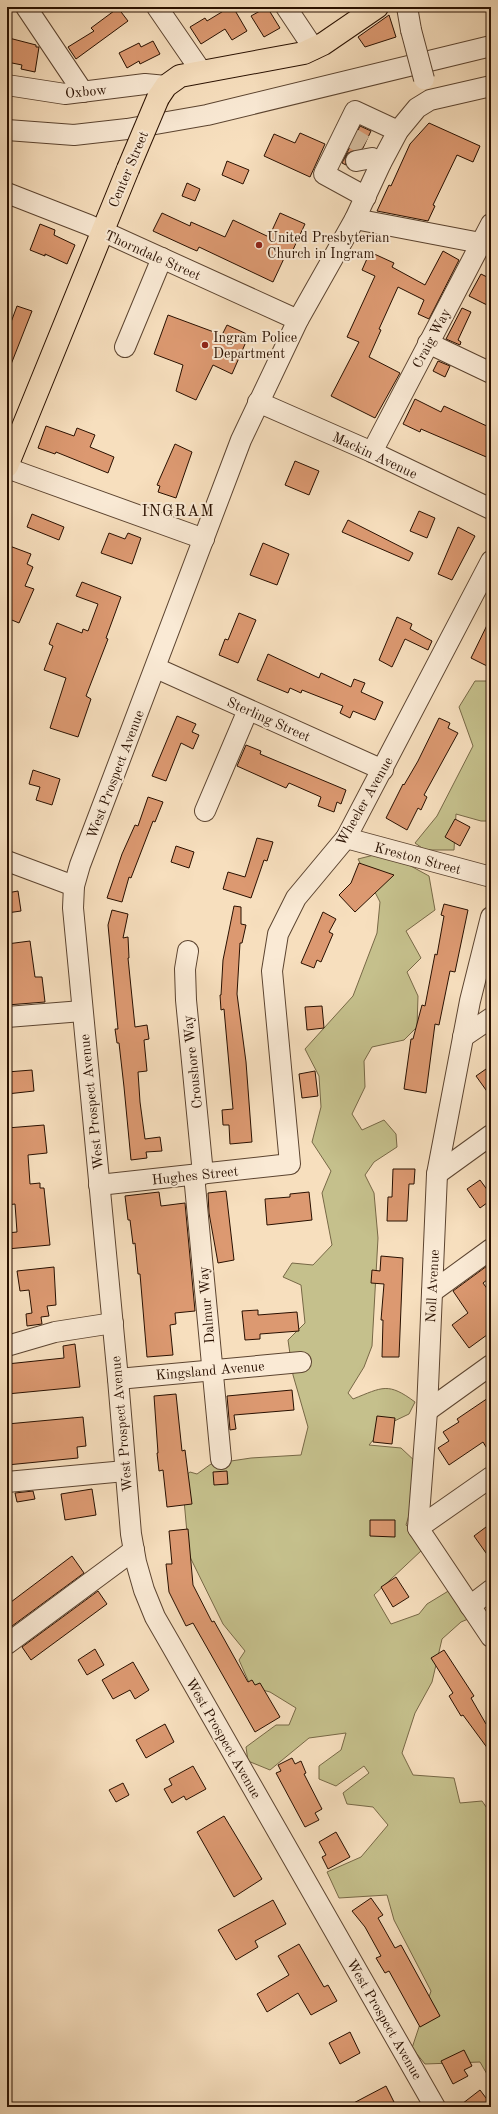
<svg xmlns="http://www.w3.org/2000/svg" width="498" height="2114" font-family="'Old Standard TT',serif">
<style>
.green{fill:#c5c08c;stroke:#776846}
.building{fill:#dc9971;stroke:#291000}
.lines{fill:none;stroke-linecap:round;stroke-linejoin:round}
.minor-tunnel{stroke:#d8c0a2;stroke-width:20;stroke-dasharray:20 10;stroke-linecap:butt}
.minor-casing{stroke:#5c4430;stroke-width:22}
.major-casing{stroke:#291000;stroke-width:24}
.minor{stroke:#faead5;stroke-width:20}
.major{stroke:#f7dfbe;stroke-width:22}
.minor-bridge-casing{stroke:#5c4430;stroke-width:22;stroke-linecap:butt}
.major-bridge-casing{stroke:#291000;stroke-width:24;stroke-linecap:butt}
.minor-bridge{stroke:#faead5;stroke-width:20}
.major-bridge{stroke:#f7dfbe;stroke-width:22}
.poi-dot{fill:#8f2418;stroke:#faead5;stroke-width:1.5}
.labels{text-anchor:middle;stroke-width:4;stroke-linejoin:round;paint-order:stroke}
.street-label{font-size:14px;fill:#291000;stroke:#faead5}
.poi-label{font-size:14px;fill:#291000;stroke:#faead5;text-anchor:start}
.quarter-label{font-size:16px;letter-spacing:1px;fill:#291000;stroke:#faead5}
</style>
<rect width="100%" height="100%" fill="#f7dfbe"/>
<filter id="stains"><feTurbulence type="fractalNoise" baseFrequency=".005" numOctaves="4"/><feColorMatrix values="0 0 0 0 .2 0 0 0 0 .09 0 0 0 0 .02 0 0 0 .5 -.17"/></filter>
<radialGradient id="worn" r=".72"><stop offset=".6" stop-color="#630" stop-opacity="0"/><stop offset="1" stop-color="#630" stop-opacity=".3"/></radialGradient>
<!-- green -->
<g class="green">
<polygon points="475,681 491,681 491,821 481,821 456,814 454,850 425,850 415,843 437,816 473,746 459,707"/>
<path d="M374 855 409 865 429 876 435 910 406 931 421 958 407 972 418 996 417 1027 404 1040 372 1047 364 1061 365 1087 352 1114 362 1130 384 1120 396 1134 397 1147 374 1162 365 1175 374 1193 378 1238 372 1346 364 1367 348 1393 353 1399C383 1387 388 1382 415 1402L409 1414 386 1425 369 1445 401 1448 417 1463 413 1502 406 1525 414 1533 422 1550 374 1595 391 1624 419 1614 427 1604 450 1590 485 1612 461 1622 442 1639 432 1682 415 1713 402 1753 413 1775 454 1778 460 1803 482 1801 491 1814V2081L480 2062 425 2064 412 2048 431 1991 394 1920 387 1895 339 1898 327 1872 361 1857 388 1825 373 1807 347 1804 343 1793 369 1773 364 1766 336 1786 319 1779V1766L341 1750 346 1733 309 1738 270 1770 248 1761 246 1747 276 1725H289L296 1708 270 1692 251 1687 239 1660 245 1651 223 1624 189 1555 182 1478 190 1472 197 1474 211 1464 251 1458 301 1455 308 1427 293 1375 288 1340 305 1323 301 1285 283 1277 292 1263 313 1265 332 1245 322 1193 331 1171 312 1142 321 1107 319 1076 305 1049 353 996 377 933 380 902 358 859Z"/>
</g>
<!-- building -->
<g class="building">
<polygon points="230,7 233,7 247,31 232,40 225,29 201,44 190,27 205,18 207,21"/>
<polygon points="267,7 280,28 264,37 251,16"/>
<polygon points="118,8 128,21 76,59 68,47 94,31 91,28"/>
<polygon points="389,15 396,37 365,47 358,37"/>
<polygon points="9,38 36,45 36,47 39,47 35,72 21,69 22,65 7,62"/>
<polygon points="153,41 160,54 140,64 139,61 127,68 119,53 139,43 141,47"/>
<polygon points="429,123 480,146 473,162 457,155 433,205 435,206 428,221 377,211 389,185 391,186 410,144"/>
<polygon points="360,126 371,131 363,148 348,153 345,158 346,165 342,163"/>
<polygon points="300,133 325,144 310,177 264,156 274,134 295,143"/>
<polygon points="227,161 249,170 243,184 222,175"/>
<polygon points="187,183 200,189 195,201 182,196"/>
<polygon points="162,213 190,226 191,222 225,237 233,220 269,237 280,213 305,224 291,254 287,252 273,282 199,247 197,251 190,248 153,231"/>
<polygon points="40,224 55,230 54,235 75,245 67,264 45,254 45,256 30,250"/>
<polygon points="443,251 459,260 429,319 418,314 424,300 398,287 379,329 381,330 369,357 400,373 375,418 331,396 359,342 347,337 375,276 362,270 370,252 394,263 392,267 425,285"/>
<polygon points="481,274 491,279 491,307 469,296"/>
<polygon points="17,306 32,311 8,372 7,333"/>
<polygon points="462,308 471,312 458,340 461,342 460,345 446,339"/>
<polygon points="168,315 222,335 227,325 249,335 232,374 213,365 196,400 176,391 183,365 154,354"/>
<polygon points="438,361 450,366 445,377 433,371"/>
<polygon points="415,399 441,412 444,406 491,428 491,459 421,429 420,432 403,424"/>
<polygon points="46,426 74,436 77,428 95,435 90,447 114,457 108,473 56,452 55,454 38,448"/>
<polygon points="175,444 192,452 176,498 158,492 160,486 157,485"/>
<polygon points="295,461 319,471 309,495 285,485"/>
<polygon points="419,511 435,518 427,538 410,531"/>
<polygon points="32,514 64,527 59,540 27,527"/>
<polygon points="348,520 413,553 409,561 342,532"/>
<polygon points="458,527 475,536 452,580 438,574"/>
<polygon points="109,533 125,539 128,533 141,538 132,564 101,553"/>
<polygon points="263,543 289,554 277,585 250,575"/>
<polygon points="7,545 31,554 27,564 33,567 25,586 34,589 19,623 7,618"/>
<polygon points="82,582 121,597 106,638 108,639 86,696 91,699 78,737 50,728 66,678 44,670 53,646 49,644 57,623 82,633 83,629 88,631 98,604 76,596"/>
<polygon points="239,613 256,620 238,663 219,655 225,639 228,640"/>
<polygon points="397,617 412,624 410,629 432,641 428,650 405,639 392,667 379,660"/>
<polygon points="491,617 491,668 471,658"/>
<polygon points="268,654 319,678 321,673 351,687 354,679 365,683 361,692 383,702 375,720 353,711 350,718 340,713 343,706 330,701 302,690 301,693 290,688 288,693 257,680"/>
<polygon points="177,716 196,724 192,732 199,735 193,749 181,743 166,781 152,776"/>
<polygon points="439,718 450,723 448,728 458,733 424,795 427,797 421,810 418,808 407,830 386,818 403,784 404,785 418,761"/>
<polygon points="246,745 261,751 260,754 346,790 341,804 337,802 334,812 318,806 321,797 289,783 286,788 237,766"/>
<polygon points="33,770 60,779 52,805 36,800 40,787 29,784"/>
<polygon points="148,797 163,802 155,822 153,821 131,878 129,877 122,902 107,898 122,854 135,825 138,826"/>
<polygon points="455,819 470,827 460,846 445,837"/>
<polygon points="257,838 273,842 267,861 264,860 251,898 223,889 228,872 245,877"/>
<polygon points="176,846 194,852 189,868 171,862"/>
<polygon points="359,863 394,875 355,912 339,895 351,883"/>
<polygon points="18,891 21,911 7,913 7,893"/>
<polygon points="444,904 468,910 455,972 450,971 439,1025 435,1024 426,1093 404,1089 411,1039 413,1039 422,1005 425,1006 435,954 437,955 444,916 441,915"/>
<polygon points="234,906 241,907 241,924 246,925 242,943 240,943 237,994 246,1062 252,1142 230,1144 229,1125 223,1125 222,1110 233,1109 224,1009 221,1010 220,995 221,995 223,960"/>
<polygon points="112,910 128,914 123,938 128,937 129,958 128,958 135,1027 147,1025 149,1039 144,1040 147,1071 138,1072 140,1102 145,1139 160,1137 162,1151 146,1152 147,1158 131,1160 124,1087 119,1043 117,1043 115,1029 118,1029 108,925"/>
<polygon points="323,912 336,919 329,932 333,934 321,962 317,960 314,968 301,963"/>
<polygon points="30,941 35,977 42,977 45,1002 7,1005 7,944"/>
<polygon points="322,1006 324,1028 307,1030 305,1007"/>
<polygon points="486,1069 491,1075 491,1097 476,1076"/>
<polygon points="32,1070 34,1091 7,1094 7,1072"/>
<polygon points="315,1071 318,1096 302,1098 299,1074"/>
<polygon points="44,1125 47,1153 28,1155 30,1184 40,1183 40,1188 44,1188 50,1245 7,1249 7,1233 17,1232 15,1204 7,1205 7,1128"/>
<polygon points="393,1169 415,1169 414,1184 409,1184 407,1221 387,1221 388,1197 392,1197"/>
<polygon points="480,1180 491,1195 491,1200 480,1208 467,1189"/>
<polygon points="226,1191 234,1260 218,1263 209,1213 208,1193"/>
<polygon points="159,1192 161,1206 185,1203 195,1311 175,1313 176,1324 170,1325 173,1355 147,1357 140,1274 138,1274 135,1243 133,1244 130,1220 128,1220 125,1196"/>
<polygon points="309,1192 312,1220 267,1225 265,1199 290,1197 290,1194"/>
<polygon points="381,1256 403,1258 399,1357 382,1357 383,1320 381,1320 384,1284 371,1283 372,1270 380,1271"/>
<polygon points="491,1263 491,1277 483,1283 491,1294 491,1332 469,1348 452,1325 468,1313 453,1291"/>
<polygon points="54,1267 56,1305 47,1306 49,1316 41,1317 42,1324 27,1326 26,1314 32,1313 29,1290 20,1291 17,1271"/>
<polygon points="258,1310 258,1315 297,1312 299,1331 260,1334 260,1339 245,1340 242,1311"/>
<polygon points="75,1344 80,1387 7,1394 7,1364 64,1358 63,1346"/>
<polygon points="292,1390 294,1410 234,1415 236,1429 230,1430 227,1396"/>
<polygon points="176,1394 182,1451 185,1450 192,1504 167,1507 163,1470 159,1471 157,1453 158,1453 154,1396"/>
<polygon points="491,1396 491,1455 483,1442 449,1465 438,1448 449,1441 443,1432 459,1422 457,1419"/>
<polygon points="377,1416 395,1418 392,1444 373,1442"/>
<polygon points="83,1417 86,1446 77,1447 78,1458 7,1465 7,1424"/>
<polygon points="227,1471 228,1484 214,1485 213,1472"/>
<polygon points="92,1489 96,1515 65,1520 61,1494"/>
<polygon points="33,1491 35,1499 17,1502 15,1493"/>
<polygon points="370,1520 395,1520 395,1537 370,1536"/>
<polygon points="486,1527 491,1534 491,1560 474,1536"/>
<polygon points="188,1529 193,1585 212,1622 214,1621 248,1682 252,1680 255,1685 260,1683 280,1717 255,1732 193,1623 186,1626 169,1592 166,1564 172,1564 169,1531"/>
<polygon points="72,1556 84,1573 8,1629 7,1605"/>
<polygon points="396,1577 409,1597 393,1607 381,1587"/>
<polygon points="98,1591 107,1604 31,1660 22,1647"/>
<polygon points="95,1649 104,1665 87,1675 78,1660"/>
<polygon points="444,1650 474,1696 471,1698 486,1724 491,1720 491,1753 463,1715 461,1716 449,1696 453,1693 431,1658"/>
<polygon points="133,1662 149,1690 135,1699 130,1690 113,1699 102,1680"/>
<polygon points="165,1724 174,1742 146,1758 136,1740"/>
<polygon points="292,1758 295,1764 301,1761 306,1773 304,1774 322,1809 315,1813 319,1820 305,1827 276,1773 281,1771 278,1765"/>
<polygon points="193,1766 206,1789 186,1800 184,1796 172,1803 164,1789 172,1785 169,1779"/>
<polygon points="123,1783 129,1795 116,1802 109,1790"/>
<polygon points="224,1816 262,1879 234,1897 197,1832"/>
<polygon points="336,1832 350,1857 328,1869 322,1857 326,1855 319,1842"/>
<polygon points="371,1898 383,1915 378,1918 395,1948 401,1945 440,2016 420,2027 389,1971 385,1973 376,1958 381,1956 365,1927 352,1911"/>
<polygon points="273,1900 286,1924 255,1941 258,1947 236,1960 218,1930"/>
<polygon points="299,1944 324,1987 328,1985 337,2001 311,2015 298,1993 267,2012 257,1994 289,1975 278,1956"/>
<polygon points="350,2032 360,2053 340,2064 329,2043"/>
<polygon points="464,2050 472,2066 464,2070 468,2076 453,2084 441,2061"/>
<polygon points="386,2086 395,2104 389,2107 346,2107"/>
<polygon points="480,2090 489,2102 482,2107 458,2107"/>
</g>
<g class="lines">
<!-- minor-tunnel -->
<polyline class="minor-tunnel" points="349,136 364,145"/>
<defs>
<g id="minor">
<polyline points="26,7 83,92"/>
<polyline points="157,7 201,71"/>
<polyline points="286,7 314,49"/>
<polyline points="407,7 411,30"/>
<polyline points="7,85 65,94 145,84 166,86"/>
<polyline points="7,130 74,135 127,129 207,115 491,46"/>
<polyline points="356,161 372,158 381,163"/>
<polyline points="7,193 89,225 298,320"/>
<polyline points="366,197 324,174 355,111 398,131"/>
<polyline points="355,219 491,245"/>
<polyline points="428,343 491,373"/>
<polyline points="125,347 162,258"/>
<polyline points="258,402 372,452 491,509"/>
<polyline points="372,452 491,224"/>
<polyline points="7,468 204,539"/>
<polyline points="156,668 383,770"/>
<polyline points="205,811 248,710"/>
<polyline points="346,838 491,877"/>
<polyline points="7,861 74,886"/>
<polyline points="491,917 470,1001 437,1174 427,1411 418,1528 491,1637"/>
<polyline points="188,951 185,969 186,1000 203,1174"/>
<polyline points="7,1017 82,1011"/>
<polyline points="463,1037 491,1018"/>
<polyline points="437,1174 491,1135"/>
<polyline points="194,1175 221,1459"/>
<polyline points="99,1185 290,1164 272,971 278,934 296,898 346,838 491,561"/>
<polyline points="432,1292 491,1249"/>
<polyline points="7,1346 55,1332 113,1323"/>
<polyline points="118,1379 301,1362"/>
<polyline points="427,1411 491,1365"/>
<polyline points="7,1482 125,1471"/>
<polyline points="418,1528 491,1477"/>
<polyline points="470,1606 491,1590"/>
<polyline points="7,1644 134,1550"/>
<polyline points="435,2107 170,1643 155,1617 144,1590 136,1562 131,1534 118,1379 73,908 74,886 80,865 241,440 298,320 355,219 381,163 398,131 417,108 430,100 491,86"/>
</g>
<g id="major">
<polyline points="158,98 166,86 180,76 304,53 323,44 377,7"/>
<polyline points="7,466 128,169"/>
</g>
</defs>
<!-- minor casing -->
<use href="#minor" class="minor-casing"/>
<!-- major casing -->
<use href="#major" class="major-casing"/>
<!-- minor -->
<use href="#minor" class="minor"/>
<!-- major -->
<use href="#major" class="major"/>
<defs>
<polyline id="minor-bridge" points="411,30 424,79"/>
<polyline id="major-bridge" points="128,169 158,98"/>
</defs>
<!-- minor-bridge casing -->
<use href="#minor-bridge" class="minor-bridge-casing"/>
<!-- major-bridge casing -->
<use href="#major-bridge" class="major-bridge-casing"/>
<!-- minor-bridge -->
<use href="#minor-bridge" class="minor-bridge"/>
<!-- major-bridge -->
<use href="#major-bridge" class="major-bridge"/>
</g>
<!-- markers -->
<g class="poi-dot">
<circle cx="259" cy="245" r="4"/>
<circle cx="205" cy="345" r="4"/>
</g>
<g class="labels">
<!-- street labels -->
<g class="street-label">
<text transform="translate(86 91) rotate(-5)" y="5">Oxbow</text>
<text transform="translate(128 169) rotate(-67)" y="5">Center Street</text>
<text transform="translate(153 255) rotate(24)" y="5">Thorndale Street</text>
<text transform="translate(431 338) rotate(-62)" y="5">Craig Way</text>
<text transform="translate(375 455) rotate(25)" y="5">Mackin Avenue</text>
<text transform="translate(269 719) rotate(24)" y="5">Sterling Street</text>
<text transform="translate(115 774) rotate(-69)" y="5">West Prospect Avenue</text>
<text transform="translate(364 801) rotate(-60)" y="5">Wheeler Avenue</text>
<text transform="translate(418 858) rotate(15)" y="5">Kreston Street</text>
<text transform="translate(192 1062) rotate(-96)" y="5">Croushore Way</text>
<text transform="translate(91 1102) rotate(-96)" y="5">West Prospect Avenue</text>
<text transform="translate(195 1175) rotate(-6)" y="5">Hughes Street</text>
<text transform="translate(432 1286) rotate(-87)" y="5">Noll Avenue</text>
<text transform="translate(206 1305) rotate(-95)" y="5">Dalmur Way</text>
<text transform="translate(210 1370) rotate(-5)" y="5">Kingsland Avenue</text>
<text transform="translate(121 1424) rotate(-95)" y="5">West Prospect Avenue</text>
<text transform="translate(224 1738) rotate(60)" y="5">West Prospect Avenue</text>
<text transform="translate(385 2019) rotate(60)" y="5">West Prospect Avenue</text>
</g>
<!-- poi labels -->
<g class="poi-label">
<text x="267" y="242">United Presbyterian<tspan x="267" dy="16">Church in Ingram</tspan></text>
<text x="213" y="342">Ingram Police<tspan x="213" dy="16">Department</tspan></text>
</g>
<!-- quarter labels -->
<g class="quarter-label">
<text x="178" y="516">INGRAM</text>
</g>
</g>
<!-- margin -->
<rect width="498" height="2114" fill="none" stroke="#f7dfbe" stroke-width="24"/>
<rect x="8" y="8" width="482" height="2098" fill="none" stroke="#291000" stroke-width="2"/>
<rect x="12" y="12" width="474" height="2090" fill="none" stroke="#291000"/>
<rect width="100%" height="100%" filter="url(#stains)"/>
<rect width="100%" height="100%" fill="url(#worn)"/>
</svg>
